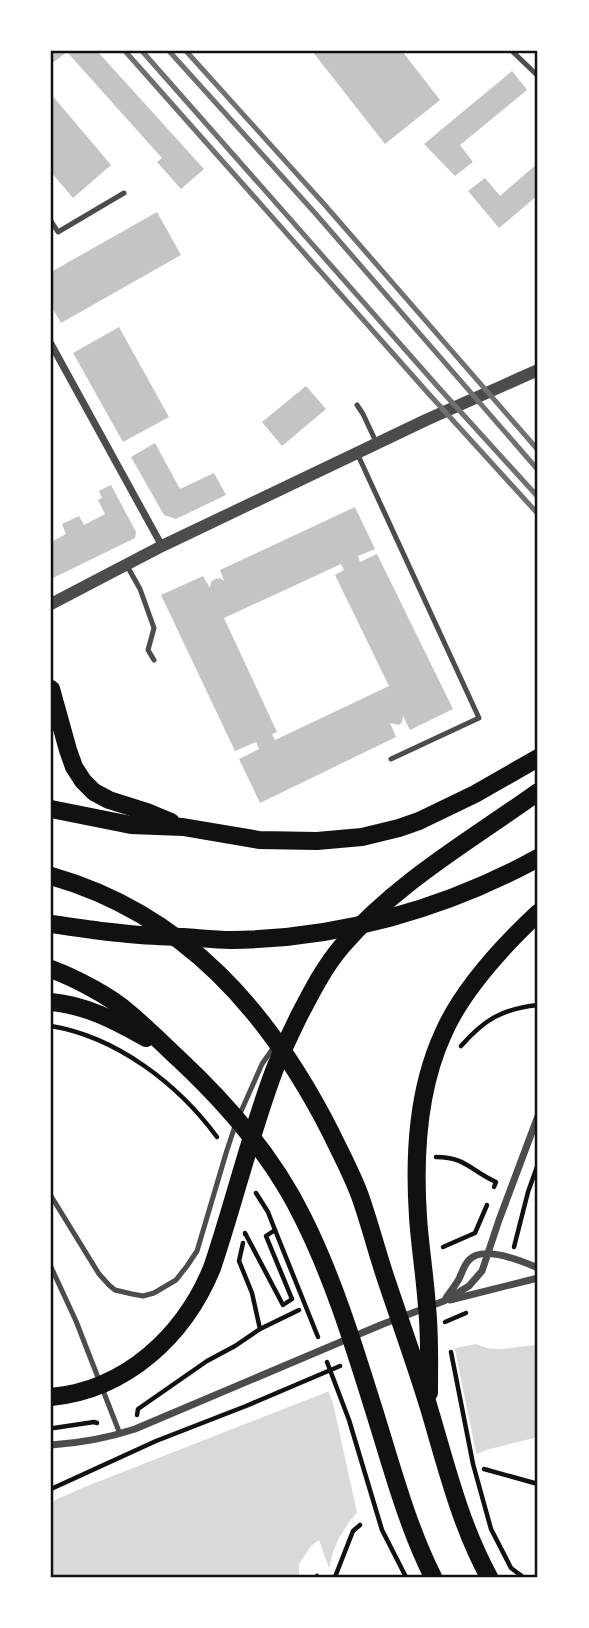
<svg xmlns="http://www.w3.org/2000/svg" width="589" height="1628" font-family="Helvetica,sans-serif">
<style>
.water{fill:#d9d9d9}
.pier{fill:#fff}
.building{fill:#c4c4c4;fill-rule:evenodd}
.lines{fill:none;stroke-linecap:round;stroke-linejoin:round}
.path{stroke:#111;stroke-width:4.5}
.service{stroke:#4c4c4c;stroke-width:5}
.minor{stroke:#4c4c4c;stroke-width:7}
.tertiary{stroke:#4c4c4c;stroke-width:12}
.primary{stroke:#111;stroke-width:18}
.rail{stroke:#707070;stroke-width:5}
.neatline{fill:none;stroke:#111;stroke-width:2.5}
</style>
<rect width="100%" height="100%" fill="#fff"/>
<!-- water -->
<path class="water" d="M476 1344C496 1354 517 1346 538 1345V1437L486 1450 381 1493 360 1509 349 1522 339 1538 333 1552 329 1568 319 1540 311 1546 299 1564V1577H51V1502L82 1488 327 1392 345 1383 460 1347Z"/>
<!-- pier -->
<polygon class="pier" points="454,1345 477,1457 382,1496 358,1517 333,1403 327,1388 344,1380"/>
<!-- building -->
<g class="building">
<polygon points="51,51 97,51 204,169 181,189 157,162 162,158 67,52 51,64"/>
<polygon points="312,51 402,51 440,100 385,144"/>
<polygon points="512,71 527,90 460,145 473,162 455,176 424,144"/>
<polygon points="51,94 111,165 73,198 51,172"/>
<polygon points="538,163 538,195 499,228 468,191 485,178 500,196"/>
<polygon points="157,212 181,255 61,323 51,306 51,272"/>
<polygon points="119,327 169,417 123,442 73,353"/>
<polygon points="306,386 326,409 282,446 262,422"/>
<polygon points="155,443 180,489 214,473 226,495 176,519 164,515 131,457"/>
<polygon points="111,485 136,532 135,538 51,579 51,537 53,541 66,534 62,524 79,516 84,525 105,514 98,500 102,498 99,491"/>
<path d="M355 507 375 549 358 556 360 562 377 554 453 709 410 730 403 716 402 722 399 725 390 723 396 737 260 803 239 759 259 749 256 742 235 751 161 595 203 576 210 588 211 582 215 579 220 578 224 581 220 570ZM341 564 344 570 335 575 389 686 275 740 272 734 277 732 224 618Z"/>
</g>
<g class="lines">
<!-- path -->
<g class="path">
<path d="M51 1026C117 1037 178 1084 217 1137"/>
<path d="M461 1046C485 1019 502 1009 538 1005"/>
<path d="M436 1157C466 1157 471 1171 496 1182L494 1187"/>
<polyline points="256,1193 268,1212 275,1230"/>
<polyline points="245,1234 245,1233 283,1305 292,1299 266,1236 275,1230 318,1337"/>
<polyline points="243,1243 239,1261 252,1293 260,1329"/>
<polyline points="443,1247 475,1233 487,1205"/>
<polyline points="514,1247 528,1192 538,1164"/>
<polyline points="445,1322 466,1313"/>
<polyline points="451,1352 473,1464 491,1529 511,1568 523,1577"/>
<polyline points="327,1362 349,1420 382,1530 406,1577"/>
<polyline points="137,1415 138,1409 207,1361 235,1346 260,1329 299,1310"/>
<polyline points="54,1428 94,1422 97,1423"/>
<polyline points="484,1469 538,1484"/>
<polyline points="51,1489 156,1441 246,1406 340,1366"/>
<polyline points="316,1577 317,1576"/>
<polyline points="335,1577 353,1531 360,1525"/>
</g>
<!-- service -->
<g class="service">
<polyline points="512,51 538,76"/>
<polyline points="51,221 58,232 124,193"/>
<polyline points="357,405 363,414 377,444"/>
<polyline points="357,453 479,718 391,759"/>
<polyline points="126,564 140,589 154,628 148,650 154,660"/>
<polyline points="239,1116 262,1064 276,1044"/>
<polyline points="51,1196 99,1274 109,1285 115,1290 132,1294 143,1296 154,1293 176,1280 187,1266 197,1251 227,1150 235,1126"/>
<polyline points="51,1267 76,1321 120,1434"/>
</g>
<!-- minor -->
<g class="minor">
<polyline points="51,344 162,546"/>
<path d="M446 1298C450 1292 455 1286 459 1279 462 1273 464 1265 469 1260 483 1245 522 1261 538 1268"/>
<polyline points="450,1300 538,1278"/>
<path d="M51 1445C80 1443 108 1438 135 1429L383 1324 444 1301 469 1286 482 1271 499 1220 538 1116"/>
</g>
<!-- tertiary -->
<polyline class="tertiary" points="51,604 162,546 426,420 538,370"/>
<!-- primary -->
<g class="primary">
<polyline points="51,689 68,750 74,767 83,781 94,792 109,800 147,812 171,822"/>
<polyline points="51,809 131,825 183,827 259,840 317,841 362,837 399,828 419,821 475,794 538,758"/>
<path d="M51 876C185 914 270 1013 331 1133 341 1154 352 1174 360 1196 370 1224 377 1253 387 1282 401 1324 416 1365 429 1408 446 1465 460 1524 489 1577"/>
<path d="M51 924C74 927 97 931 120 933 141 936 162 936 184 937 199 938 216 940 231 940 338 939 445 909 538 858"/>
<path d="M51 969C75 978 110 996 129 1013 147 1028 163 1044 180 1060 228 1105 274 1158 303 1218 333 1278 353 1343 373 1407 391 1464 406 1523 433 1577"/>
<path d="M51 1002C86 1005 116 1021 146 1038"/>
<path d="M429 1393C429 1364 430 1336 427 1307 425 1277 420 1247 418 1217 414 1156 417 1091 443 1034 462 990 504 945 538 913"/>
<path d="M51 1397C126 1390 184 1336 212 1268 234 1203 250 1135 274 1071 281 1053 290 1035 298 1018 311 993 324 967 342 946 397 882 471 840 538 792"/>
</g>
<!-- rail -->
<g class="rail">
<polyline points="125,51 428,393 538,514"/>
<polyline points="142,51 439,388 538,497"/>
<polyline points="169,51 315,213 538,470"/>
<polyline points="186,51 324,204 538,450"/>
</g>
</g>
<!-- border -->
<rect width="589" height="1628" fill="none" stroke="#ffffff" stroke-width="105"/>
<rect x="52" y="52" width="484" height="1524" class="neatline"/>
</svg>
